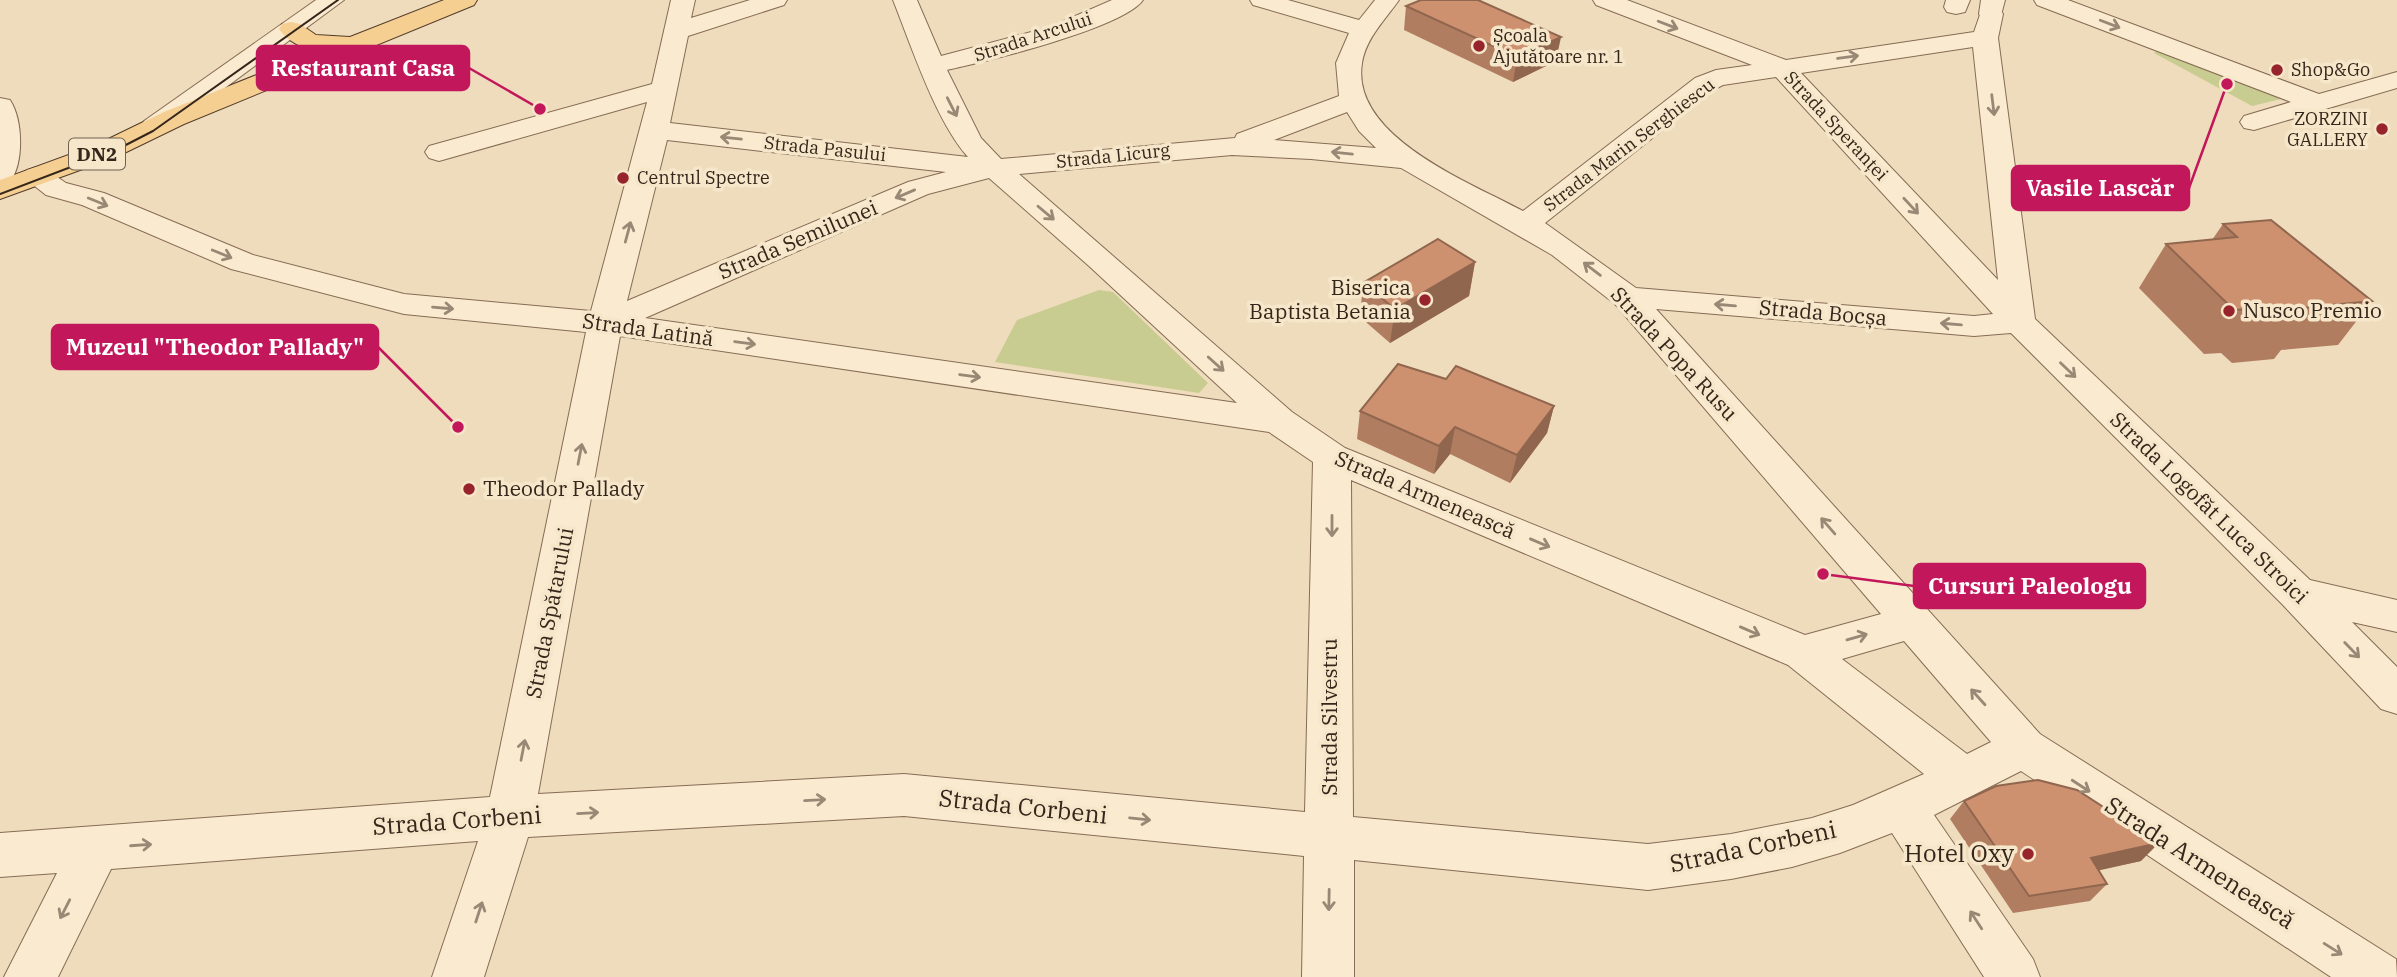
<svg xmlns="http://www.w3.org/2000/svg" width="2397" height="977" font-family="'IBM Plex Serif',serif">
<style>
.green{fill:#c9cc90}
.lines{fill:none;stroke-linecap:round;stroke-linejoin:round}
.minor-casing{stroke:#866c55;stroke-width:2}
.tertiary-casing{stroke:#866c55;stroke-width:2}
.primary-casing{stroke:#533b2a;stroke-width:2}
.minor{fill:#faeacf;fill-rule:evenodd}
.tertiary{fill:#faeacf;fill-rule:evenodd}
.primary{fill:#f4cf91;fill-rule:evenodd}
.tram{stroke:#35261b;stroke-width:2}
.wall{fill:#b17d60}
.shaded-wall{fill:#90664e}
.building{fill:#ce9170;stroke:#90664e;stroke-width:2}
.oneway{stroke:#988875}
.poi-dot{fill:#97242c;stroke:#f6e7cb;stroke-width:2.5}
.labels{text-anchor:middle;stroke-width:7;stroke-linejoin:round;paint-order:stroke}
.far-poi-label{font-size:18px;fill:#35261b;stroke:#f6e7cb;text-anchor:start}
.far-street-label{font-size:18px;fill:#35261b;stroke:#f6e7cb}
.shield{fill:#f6e7cb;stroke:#6f6050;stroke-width:2}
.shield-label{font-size:19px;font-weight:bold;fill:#35261b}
.street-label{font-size:21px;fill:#35261b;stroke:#f6e7cb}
.poi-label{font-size:21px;fill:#35261b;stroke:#f6e7cb;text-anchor:start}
.near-street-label{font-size:24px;fill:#35261b;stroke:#f6e7cb}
.near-poi-label{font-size:24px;fill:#35261b;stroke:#f6e7cb;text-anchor:end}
.leader{fill:none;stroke:#c2185b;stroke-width:2.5}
.callout-dot{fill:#c2185b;stroke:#f6e7cb;stroke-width:2.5}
.callout{fill:#c2185b;stroke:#c2185b;stroke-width:2.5}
.callout-label{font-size:23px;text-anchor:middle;font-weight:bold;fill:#fff}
</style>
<rect width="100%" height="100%" fill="#efdcbc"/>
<!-- green -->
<g class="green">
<polygon points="2158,50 2285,98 2252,106 2154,53"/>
<polygon points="1099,290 1113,292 1208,383 1199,393 995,362 1017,320"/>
</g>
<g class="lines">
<defs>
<g id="minor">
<path d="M671 0H695L691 18 750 0H787L784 5 688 36 670 123 968 157C936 122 911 45 893 0H917L941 56 1050 27 1112 0H1143C1124 28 984 62 947 70L981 138 1001 159 1235 138 1237 134 1339 96 1336 63 1349 33 1253 5 1250 0H1288L1359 20 1375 0H1399C1385 20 1366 38 1362 63 1350 137 1472 183 1523 211L1695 78 1716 70 1752 65 1596 5 1593 0H1627L1786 60 1974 32 1982 9 1991 7 2000 9 2003 14 1998 38 2035 319 2310 580 2397 600V632L2352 622 2397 667V714L2381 709 2282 604 2011 333 1974 336 1656 309 2040 734 2396 959 2397 977H2331L2021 771 1934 815 2033 959 2040 977H1984L1892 833 1840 853 1792 867 1731 879 1648 890 1354 860V977H1302L1304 856 904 816 528 837 484 977H432L478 841 111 869 58 977H4L57 873 0 877V833L490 797 586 332 404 314 231 269 82 205 46 195 22 176 27 170 37 167 47 170 66 183 104 193 253 255 404 294 591 311 647 102 439 161 429 158 425 152 429 146 652 84ZM1973 47 1998 280 1801 73ZM1776 77 1993 314 1974 316 1636 288 1545 223 1713 90 1723 85ZM1347 112 1359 131 1376 148 1274 140ZM667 140 946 172 908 182 627 301ZM1232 155 1311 159 1401 168 1552 255 1615 304 1881 614 1805 635 1345 448 1292 412 1019 174ZM989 178 1089 266 1237 403 645 318 928 194ZM620 336 1269 432 1313 462 1305 812 904 774 538 794ZM1351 480 1788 665 1924 774 1853 805 1812 818 1731 834 1648 844 1353 817ZM1904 641 1991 742 1967 754 1842 659Z"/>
<polygon points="2034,0 2068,0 2319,94 2397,72 2397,88 2254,130 2244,128 2240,122 2244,116 2291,102 2037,5"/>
</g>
<g id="tertiary">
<polygon points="316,0 344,0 164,133 154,135 144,133 140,127 144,121"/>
<polygon points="1946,0 1970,0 1965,12 1956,14 1947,12 1944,7"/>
<polygon points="1981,0 2005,0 2000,19 1991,21 1982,19 1979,14"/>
<path d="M0 98 10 100C23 120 24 163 10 182L0 185Z"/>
</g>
<path id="primary" d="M444 0H477L474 5 184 124 116 157 0 199V180L96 145 164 112 319 50C303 49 288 42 279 29L282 24 291 22 300 24 316 35 350 37Z"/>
</defs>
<!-- minor casing -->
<use href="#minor" class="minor-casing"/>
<!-- tertiary casing -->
<use href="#tertiary" class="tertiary-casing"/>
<!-- primary casing -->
<use href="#primary" class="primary-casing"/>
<!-- minor -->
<use href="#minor" class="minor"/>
<!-- tertiary -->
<use href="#tertiary" class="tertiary"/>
<!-- primary -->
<use href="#primary" class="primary"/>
<!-- tram -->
<polyline class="tram" points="0,194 118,149 153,131 338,0"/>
</g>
<!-- wall -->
<g class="wall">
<polygon points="1406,6 1556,61 1513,82 1404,30"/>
<polygon points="2223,224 2372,301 2338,345 2281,350 2274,359 2232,363 2221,353 2204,354 2139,288 2166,244 2212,240"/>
<polygon points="1475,262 1469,296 1390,343 1360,317 1363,283"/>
<polygon points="1446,379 1554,406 1547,433 1510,483 1450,454 1434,474 1357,439 1360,411"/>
<polygon points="1964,801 2141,861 2098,870 2107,884 2090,901 2013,913 1950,819"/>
</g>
<!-- shaded-wall -->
<g class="shaded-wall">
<polygon points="1561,37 1556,61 1513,82 1517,57"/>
<polygon points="1475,262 1469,296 1390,343 1395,309"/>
<polygon points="1554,406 1547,433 1510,483 1517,455"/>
<polygon points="1455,427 1450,454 1434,474 1439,446"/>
<polygon points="2159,843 2141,861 2074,876 2091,858"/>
</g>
<!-- building -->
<g class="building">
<polygon points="1421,0 1478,0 1561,37 1517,57 1406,6"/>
<polygon points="2271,220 2372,301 2300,308 2307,315 2264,319 2252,309 2234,310 2166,244 2237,237 2223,224"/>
<polygon points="1438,239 1475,262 1395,309 1363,283"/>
<polygon points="1398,364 1446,379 1456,366 1554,406 1517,455 1455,427 1439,446 1360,411"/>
<polygon points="2038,780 2077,790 2159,843 2091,858 2107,884 2029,896 1964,801 1996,786"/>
</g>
<!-- one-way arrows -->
<defs><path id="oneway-shaft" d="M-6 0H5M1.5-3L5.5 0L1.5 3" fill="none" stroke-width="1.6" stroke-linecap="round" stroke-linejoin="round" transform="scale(1.75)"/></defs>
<g class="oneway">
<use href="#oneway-shaft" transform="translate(2110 24) rotate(21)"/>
<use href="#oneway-shaft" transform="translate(1668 25) rotate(21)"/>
<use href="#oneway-shaft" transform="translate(1848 57) rotate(-8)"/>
<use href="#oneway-shaft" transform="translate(1993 105) rotate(83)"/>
<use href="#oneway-shaft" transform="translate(952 107) rotate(63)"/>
<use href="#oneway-shaft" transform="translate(731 138) rotate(-174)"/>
<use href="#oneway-shaft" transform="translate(1342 153) rotate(-174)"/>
<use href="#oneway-shaft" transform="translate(905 194) rotate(157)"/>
<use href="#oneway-shaft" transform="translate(98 202) rotate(22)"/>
<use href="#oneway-shaft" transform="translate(1911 206) rotate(47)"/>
<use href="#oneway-shaft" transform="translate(1046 213) rotate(40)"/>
<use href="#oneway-shaft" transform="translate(628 232) rotate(-75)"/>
<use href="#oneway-shaft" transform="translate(222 254) rotate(22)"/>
<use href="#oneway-shaft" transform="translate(1592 269) rotate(-143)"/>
<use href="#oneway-shaft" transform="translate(1725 305) rotate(-175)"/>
<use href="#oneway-shaft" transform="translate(443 308) rotate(5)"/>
<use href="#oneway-shaft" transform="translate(1951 324) rotate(-175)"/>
<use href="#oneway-shaft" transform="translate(745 343) rotate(8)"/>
<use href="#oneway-shaft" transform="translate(1216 364) rotate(42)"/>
<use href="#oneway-shaft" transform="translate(2068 370) rotate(44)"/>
<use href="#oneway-shaft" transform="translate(970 376) rotate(8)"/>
<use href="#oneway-shaft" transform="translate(580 454) rotate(-79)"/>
<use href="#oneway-shaft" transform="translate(1332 526) rotate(90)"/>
<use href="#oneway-shaft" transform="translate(1828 526) rotate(-131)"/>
<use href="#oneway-shaft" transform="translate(1540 543) rotate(23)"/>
<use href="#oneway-shaft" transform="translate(1750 631) rotate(23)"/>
<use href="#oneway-shaft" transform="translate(1857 637) rotate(-16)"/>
<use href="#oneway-shaft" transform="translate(2352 650) rotate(46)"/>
<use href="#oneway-shaft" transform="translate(1978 697) rotate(-132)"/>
<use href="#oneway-shaft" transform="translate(523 750) rotate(-79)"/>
<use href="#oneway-shaft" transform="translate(2081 786) rotate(33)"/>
<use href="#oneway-shaft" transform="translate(815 800) rotate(-3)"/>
<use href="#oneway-shaft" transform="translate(588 813) rotate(-3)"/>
<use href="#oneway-shaft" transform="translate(1140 819) rotate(6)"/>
<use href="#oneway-shaft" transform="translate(141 845) rotate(-4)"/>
<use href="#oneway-shaft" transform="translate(1329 900) rotate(91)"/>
<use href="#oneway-shaft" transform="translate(65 909) rotate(117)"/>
<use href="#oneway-shaft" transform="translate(479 912) rotate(-72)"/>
<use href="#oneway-shaft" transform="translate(1976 920) rotate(-123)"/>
<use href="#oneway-shaft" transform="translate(2333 949) rotate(32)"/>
</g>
<!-- markers -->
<g class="poi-dot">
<circle cx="1479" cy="46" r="7"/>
<circle cx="2277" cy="70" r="7"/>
<circle cx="2382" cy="129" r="7"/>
<circle cx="623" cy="178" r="7"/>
<circle cx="1425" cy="300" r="7"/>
<circle cx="2229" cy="311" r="7"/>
<circle cx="469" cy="489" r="7"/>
<circle cx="2028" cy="854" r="7"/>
</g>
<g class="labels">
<!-- far-poi labels -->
<g class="far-poi-label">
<text x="1493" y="42">Școala<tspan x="1493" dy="21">Ajutătoare nr. 1</tspan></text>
<text x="2291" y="76">Shop&amp;Go</text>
<text x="2368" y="125" text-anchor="end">ZORZINI<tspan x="2368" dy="21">GALLERY</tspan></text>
<text x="637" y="184">Centrul Spectre</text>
</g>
<!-- far-street labels -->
<g class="far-street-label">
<text transform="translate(1033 37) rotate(-18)" y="6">Strada Arcului</text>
<text transform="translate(1836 126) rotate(47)" y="6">Strada Speranței</text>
<text transform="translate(1629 145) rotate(-37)" y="6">Strada Marin Serghiescu</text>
<text transform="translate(825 149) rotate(6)" y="6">Strada Pasului</text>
<text transform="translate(1113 156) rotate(-6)" y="6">Strada Licurg</text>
</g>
<!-- shield labels -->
<rect class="shield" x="69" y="138.5" width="56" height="31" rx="5"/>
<g class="shield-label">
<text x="97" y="161">DN2</text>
</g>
<!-- street labels -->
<g class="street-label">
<text transform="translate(798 240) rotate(-23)" y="7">Strada Semilunei</text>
<text transform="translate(1823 313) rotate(5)" y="7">Strada Bocșa</text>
<text transform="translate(648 330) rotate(8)" y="7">Strada Latină</text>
<text transform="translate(1674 354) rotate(47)" y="7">Strada Popa Rusu</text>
<text transform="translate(1425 495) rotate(23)" y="7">Strada Armenească</text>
<text transform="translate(2209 508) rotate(44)" y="7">Strada Logofăt Luca Stroici</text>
<text transform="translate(550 613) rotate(-79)" y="7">Strada Spătarului</text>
<text transform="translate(1330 717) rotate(-90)" y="7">Strada Silvestru</text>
</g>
<!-- poi labels -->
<g class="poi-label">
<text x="1411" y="295" text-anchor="end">Biserica<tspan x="1411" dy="24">Baptista Betania</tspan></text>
<text x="2243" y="318">Nusco Premio</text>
<text x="483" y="496">Theodor Pallady</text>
</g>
<!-- near-street labels -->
<g class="near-street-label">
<text transform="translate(1023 807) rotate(6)" y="8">Strada Corbeni</text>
<text transform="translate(457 821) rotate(-4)" y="8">Strada Corbeni</text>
<text transform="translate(1753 847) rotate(-12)" y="8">Strada Corbeni</text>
<text transform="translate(2200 863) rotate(33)" y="8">Strada Armenească</text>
</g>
<!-- near-poi labels -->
<g class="near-poi-label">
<text x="2014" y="862">Hotel Oxy</text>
</g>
</g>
<!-- callouts -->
<path class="leader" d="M540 109L469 68M2227 84L2189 188M458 427L378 347M1823 574L1914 586"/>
<g class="callout-dot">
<circle cx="540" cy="109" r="7"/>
<circle cx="2227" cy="84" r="7"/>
<circle cx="458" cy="427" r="7"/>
<circle cx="1823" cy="574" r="7"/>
</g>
<g class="callout">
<rect x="257" y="46" width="212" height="44" rx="7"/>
<rect x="2012" y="166" width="177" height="44" rx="7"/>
<rect x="52" y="325" width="326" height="44" rx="7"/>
<rect x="1914" y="564" width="231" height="44" rx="7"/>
</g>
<g class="callout-label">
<text x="363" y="76">Restaurant Casa</text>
<text x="2100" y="196">Vasile Lascăr</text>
<text x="215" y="355">Muzeul "Theodor Pallady"</text>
<text x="2030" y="594">Cursuri Paleologu</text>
</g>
</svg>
